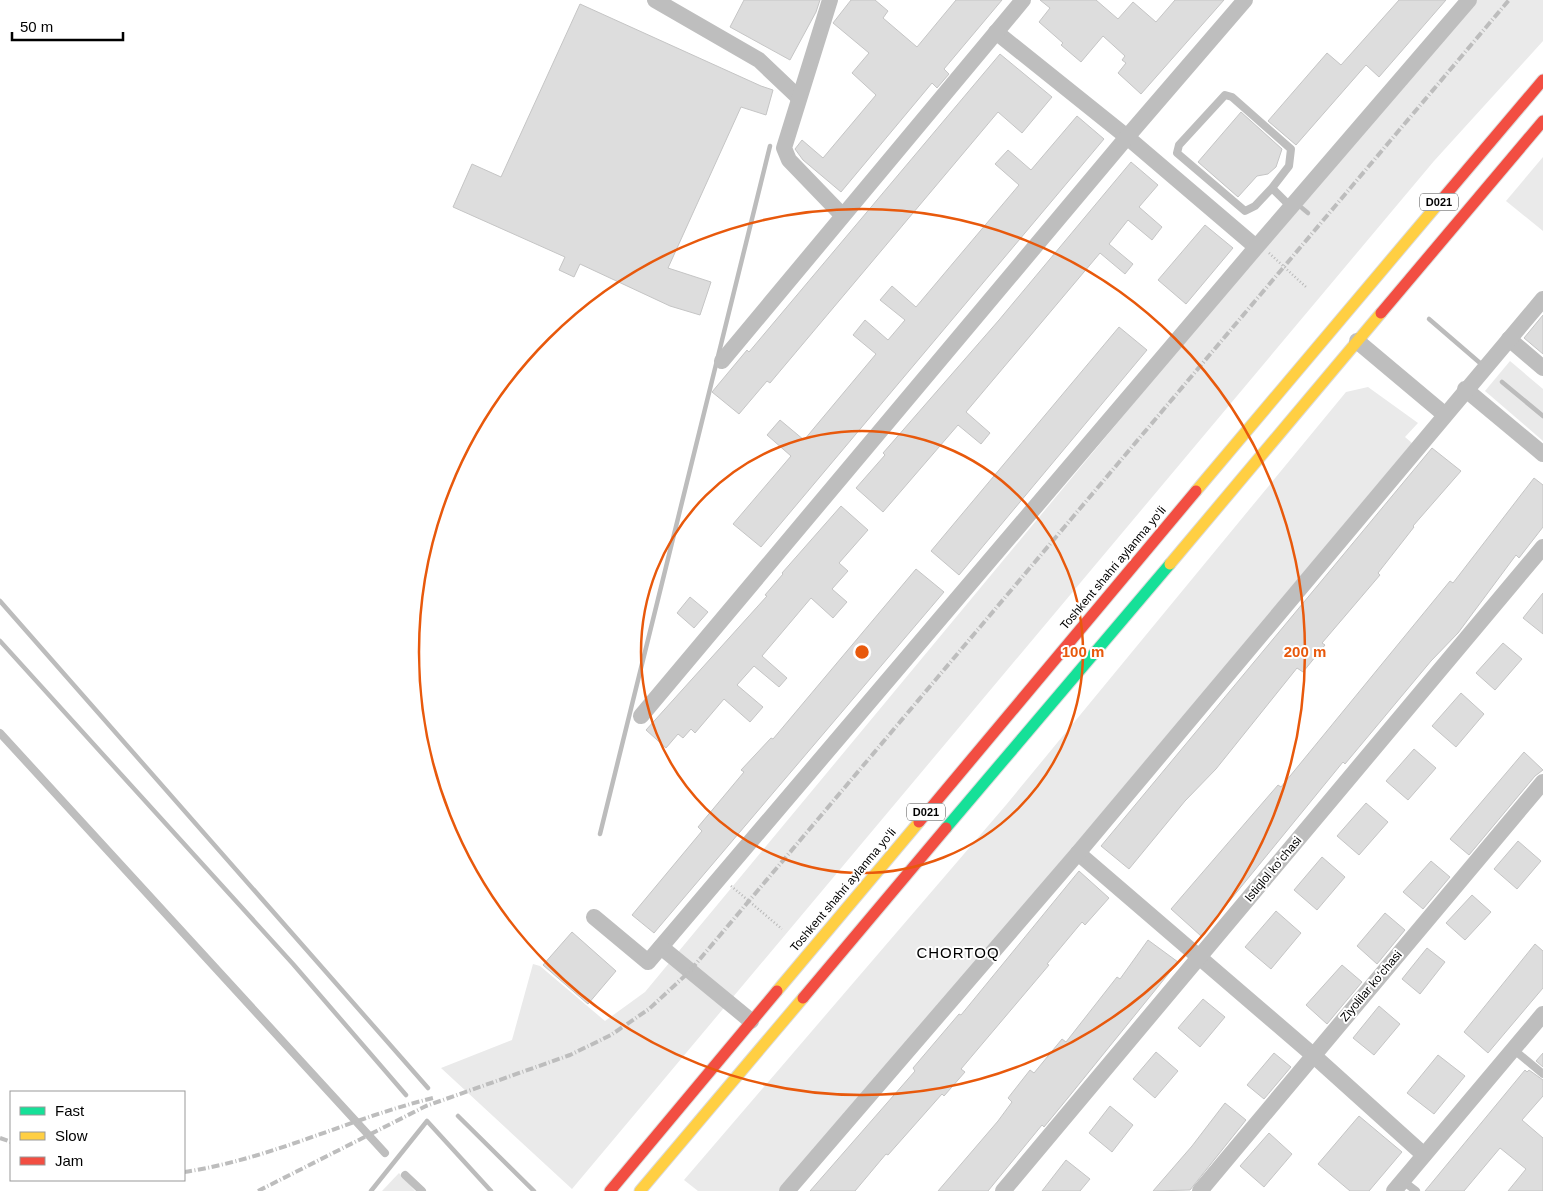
<svg xmlns="http://www.w3.org/2000/svg" width="1543" height="1191" font-family="Helvetica,sans-serif">
<style>
.green{fill:#eaeaea}
.lines{fill:none;stroke-linecap:round;stroke-linejoin:round}
.stream{stroke:#bcbcbc;stroke-width:4.5}
.building{fill:#ddd;stroke:#c5c5c5}
.fast-casing{stroke:#dbdbdb;stroke-width:13}
.slow-casing{stroke:#dbdbdb;stroke-width:13}
.jam-casing{stroke:#dbdbdb;stroke-width:13}
.path{stroke:#b8b8b8;stroke-width:2.5;stroke-dasharray:1 2.5;stroke-linecap:butt}
.lane{stroke:#bebebe;stroke-width:8}
.street{stroke:#bebebe;stroke-width:16}
.fast{stroke:#16e098;stroke-width:11}
.slow{stroke:#ffcf43;stroke-width:11}
.jam{stroke:#f24e42;stroke-width:11}
.rail{stroke:#bdbdbd;stroke-width:4;stroke-dasharray:8 2.5 1 2.5;stroke-linecap:butt}
.ring{fill:none;stroke:#e8590c;stroke-width:2.5}
.labels{text-anchor:middle;stroke-width:4;stroke-linejoin:round;paint-order:stroke}
.shield{fill:#fff;stroke:#4c4c4c;stroke-width:1}
.shield-label{font-size:11px;font-weight:bold;fill:#000}
.street-label{font-size:12px;fill:#000;stroke:#fff}
.quarter-label{font-size:15px;letter-spacing:1px;fill:#000;stroke:#fff}
.centre{fill:#e8590c;stroke:#fff;stroke-width:2.5}
.ring-label{font-size:15px;text-anchor:middle;font-weight:bold;fill:#e8590c;stroke:#fff;stroke-width:4;stroke-linejoin:round;paint-order:stroke}
</style>
<rect width="100%" height="100%" fill="#fff"/>
<!-- green -->
<g class="green">
<polygon points="1477,0 1543,0 1543,41 1434,161 572,1189 441,1068 512,1040 533,964 540,966 605,1021 645,992 1260,251"/>
<polygon points="1543,157 1543,231 1506,201"/>
<polygon points="1510,361 1543,389 1543,441 1485,391"/>
<polygon points="1368,387 1418,423 1405,437 1412,443 784,1191 698,1191 684,1180 1006,805 1346,392"/>
<polygon points="399,1173 415,1191 382,1191"/>
</g>
<g class="lines">
<!-- stream -->
<g class="stream">
<polyline points="1302,208 1308,213"/>
<polyline points="1429,319 1480,363"/>
<polyline points="1502,382 1543,416"/>
<polyline points="0,601 428,1088"/>
<polyline points="0,641 293,964 406,1095"/>
<polyline points="600,834 770,146"/>
<polyline points="458,1116 534,1191"/>
<polyline points="371,1191 427,1121 491,1191"/>
</g>
</g>
<!-- building -->
<g class="building">
<polygon points="744,0 820,0 816,12 790,60 730,27"/>
<polygon points="851,0 875,0 888,11 883,18 917,47 956,0 1002,0 944,69 949,74 937,88 932,83 841,192 803,160 795,149 802,140 823,158 876,95 852,73 869,53 833,23"/>
<polygon points="1040,0 1096,0 1118,19 1133,2 1156,22 1175,0 1224,0 1141,94 1118,73 1126,63 1122,60 1125,56 1103,36 1081,62 1061,45 1063,43 1039,22 1050,8"/>
<polygon points="1399,0 1446,0 1379,77 1366,65 1296,145 1268,121 1327,53 1341,65"/>
<polygon points="580,4 761,86 773,90 766,115 741,107 668,268 711,282 700,315 670,306 580,264 574,277 559,270 565,257 453,207 472,164 501,177"/>
<polygon points="1000,54 1052,97 1022,133 998,112 770,383 767,381 739,414 712,392 747,350 749,352"/>
<polygon points="1241,112 1282,149 1276,167 1268,174 1257,176 1238,197 1198,162"/>
<polygon points="1077,116 1104,139 761,547 733,524 791,456 767,435 780,420 804,440 876,354 853,335 865,320 888,340 905,320 880,300 892,286 916,307 1019,185 995,164 1008,150 1031,170"/>
<polygon points="1131,162 1158,185 1139,207 1162,227 1152,240 1128,220 1109,244 1133,264 1125,274 1100,253 966,412 990,433 981,444 958,425 883,512 856,488 885,455 883,453 999,320"/>
<polygon points="1205,225 1233,248 1186,304 1158,280"/>
<polygon points="1543,315 1543,354 1524,338"/>
<polygon points="1119,327 1147,350 959,575 931,551"/>
<polygon points="1432,448 1461,471 1413,526 1414,527 1378,573 1380,575 1322,643 1325,645 1303,672 1297,668 1216,769 1185,801 1129,869 1101,846"/>
<polygon points="1534,478 1543,485 1543,527 1519,558 1516,555 1458,633 1431,661 1345,764 1343,762 1201,936 1171,909 1278,785 1281,787 1450,581 1453,583"/>
<polygon points="841,506 868,530 839,563 848,571 832,589 847,602 833,618 811,598 762,656 787,678 779,687 754,666 737,685 763,707 750,722 724,699 695,733 691,729 683,738 678,734 666,748 646,730 767,596 765,595 783,574 782,573"/>
<polygon points="916,569 944,592 654,933 632,915 702,831 698,827 744,772 741,770 771,738 773,739"/>
<polygon points="1543,593 1543,634 1523,618"/>
<polygon points="690,597 708,612 694,628 677,613"/>
<polygon points="1503,643 1522,659 1495,690 1476,673"/>
<polygon points="1461,693 1484,714 1456,747 1432,726"/>
<polygon points="1414,749 1436,768 1408,800 1386,781"/>
<polygon points="1524,752 1543,770 1535,776 1469,855 1450,839"/>
<polygon points="1366,803 1388,822 1359,855 1337,836"/>
<polygon points="1518,841 1541,861 1517,889 1494,869"/>
<polygon points="1322,857 1345,877 1317,910 1294,890"/>
<polygon points="1431,861 1450,877 1423,909 1403,892"/>
<polygon points="1079,871 1109,898 1085,925 1082,922 1047,964 1049,965 961,1069 965,1072 944,1096 942,1094 888,1155 886,1154 855,1191 810,1191 915,1071 913,1068 959,1014 961,1015"/>
<polygon points="1472,895 1491,912 1465,940 1446,923"/>
<polygon points="1276,911 1301,933 1271,969 1245,947"/>
<polygon points="1385,913 1405,930 1377,964 1357,946"/>
<polygon points="572,932 616,971 588,1004 543,965"/>
<polygon points="1148,940 1178,962 1067,1099 1044,1127 1042,1125 988,1191 938,1191 998,1121 1012,1102 1008,1098 1030,1070 1034,1073 1062,1039 1066,1042 1117,977 1120,979"/>
<polygon points="1535,944 1543,951 1543,988 1488,1053 1464,1032"/>
<polygon points="1427,948 1445,962 1420,994 1402,979"/>
<polygon points="1342,965 1362,982 1327,1024 1306,1005"/>
<polygon points="1203,999 1225,1017 1200,1047 1178,1028"/>
<polygon points="1379,1006 1400,1024 1374,1055 1353,1038"/>
<polygon points="1156,1052 1178,1071 1155,1098 1133,1079"/>
<polygon points="1274,1053 1291,1067 1264,1099 1247,1085"/>
<polygon points="1543,1053 1543,1067 1536,1061"/>
<polygon points="1438,1055 1465,1076 1434,1114 1407,1093"/>
<polygon points="1525,1070 1527,1072 1529,1070 1543,1080 1543,1096 1522,1120 1543,1138 1543,1191 1508,1191 1526,1169 1500,1148 1464,1191 1425,1191"/>
<polygon points="1225,1103 1246,1120 1190,1190 1153,1191 1192,1146"/>
<polygon points="1110,1106 1133,1125 1112,1152 1089,1133"/>
<polygon points="1359,1116 1402,1152 1369,1191 1350,1191 1318,1164"/>
<polygon points="1269,1133 1292,1154 1264,1187 1240,1166"/>
<polygon points="1066,1160 1090,1179 1080,1191 1042,1191"/>
</g>
<g class="lines">
<defs>
<polyline id="fast" points="946,828 1170,564"/>
<g id="slow">
<polyline points="1196,491 1438,204"/>
<polyline points="1170,564 1381,313"/>
<polyline points="777,991 919,822"/>
<polyline points="640,1191 803,998"/>
</g>
<g id="jam">
<polyline points="1438,204 1543,80"/>
<polyline points="1381,313 1543,121"/>
<polyline points="919,822 1196,491"/>
<polyline points="803,998 946,828"/>
<polyline points="610,1191 777,991"/>
</g>
</defs>
<!-- fast casing -->
<use href="#fast" class="fast-casing"/>
<!-- slow casing -->
<use href="#slow" class="slow-casing"/>
<!-- jam casing -->
<use href="#jam" class="jam-casing"/>
<!-- path -->
<g class="path">
<polyline points="1269,253 1306,287"/>
<polyline points="731,886 782,929"/>
</g>
<!-- lane -->
<g class="lane">
<polyline points="1272,188 1289,166 1291,149 1232,97 1225,95 1179,145 1177,153 1245,211 1255,206 1272,188 1291,207"/>
<polyline points="0,733 385,1153"/>
<polyline points="1513,1049 1543,1074"/>
<polyline points="405,1175 422,1191"/>
<polyline points="1403,1181 1416,1191"/>
</g>
<!-- street -->
<g class="street">
<polyline points="655,0 759,60 799,98"/>
<polyline points="830,0 784,148 789,160 842,215"/>
<polyline points="996,32 1127,137 1256,247"/>
<polyline points="1509,339 1543,368"/>
<polyline points="1357,341 1444,414"/>
<polyline points="722,361 1023,0"/>
<polyline points="1465,389 1543,454"/>
<polyline points="641,716 1127,137 1245,0"/>
<polyline points="1078,853 1313,1055 1424,1155"/>
<polyline points="594,917 648,962 1259,244 1469,0"/>
<polyline points="661,947 751,1021"/>
<polyline points="787,1191 1078,853 1543,299"/>
<polyline points="1003,1191 1543,547"/>
<polyline points="1200,1191 1543,782"/>
<polyline points="1394,1191 1543,1014"/>
</g>
<!-- fast -->
<use href="#fast" class="fast"/>
<!-- slow -->
<use href="#slow" class="slow"/>
<!-- jam -->
<use href="#jam" class="jam"/>
<!-- rail -->
<g class="rail">
<polyline points="0,1138 11,1142"/>
<path d="M184 1172C271 1159 348 1119 433 1098"/>
<polyline points="258,1191 426,1106 570,1055 611,1035 649,1009 689,972 1509,0"/>
</g>
</g>
<!-- distance rings -->
<g class="ring">
<circle cx="862" cy="652" r="221"/>
<circle cx="862" cy="652" r="443"/>
</g>
<g class="labels">
<!-- shield labels -->
<g class="shield">
<rect x="1420" y="193.5" width="38" height="17" rx="4"/>
<rect x="907" y="803.5" width="38" height="17" rx="4"/>
</g>
<g class="shield-label">
<text x="1439" y="206">D021</text>
<text x="926" y="816">D021</text>
</g>
<!-- street labels -->
<g class="street-label">
<text transform="translate(1113 568) rotate(-50)" y="4">Toshkent shahri aylanma yoʻli</text>
<text transform="translate(1273 869) rotate(-50)" y="4">Istiqlol koʻchasi</text>
<text transform="translate(843 890) rotate(-50)" y="4">Toshkent shahri aylanma yoʻli</text>
<text transform="translate(1371 986) rotate(-50)" y="4">Ziyolilar koʻchasi</text>
</g>
<!-- quarter labels -->
<g class="quarter-label">
<text x="958" y="958">CHORTOQ</text>
</g>
</g>
<circle cx="862" cy="652" r="8" class="centre"/>
<g class="ring-label">
<text x="1083" y="657">100 m</text>
<text x="1305" y="657">200 m</text>
</g>
<!-- legend -->
<rect x="10" y="1091" width="175" height="90" fill="#ffffff" stroke="#999999"/>
<rect x="20" y="1107" width="25" height="8" fill="#16e098" stroke="#999999"/>
<text x="55" y="1116" font-size="15" fill="#000000">Fast</text>
<rect x="20" y="1132" width="25" height="8" fill="#ffcf43" stroke="#999999"/>
<text x="55" y="1141" font-size="15" fill="#000000">Slow</text>
<rect x="20" y="1157" width="25" height="8" fill="#f24e42" stroke="#999999"/>
<text x="55" y="1166" font-size="15" fill="#000000">Jam</text>
<!-- scale -->
<path d="M12 32v8h111v-8" fill="none" stroke="#000000" stroke-width="2.5"/>
<text x="20" y="32" font-size="15" fill="#000000" stroke="#ffffff" stroke-width="4" paint-order="stroke">50 m</text>
</svg>
